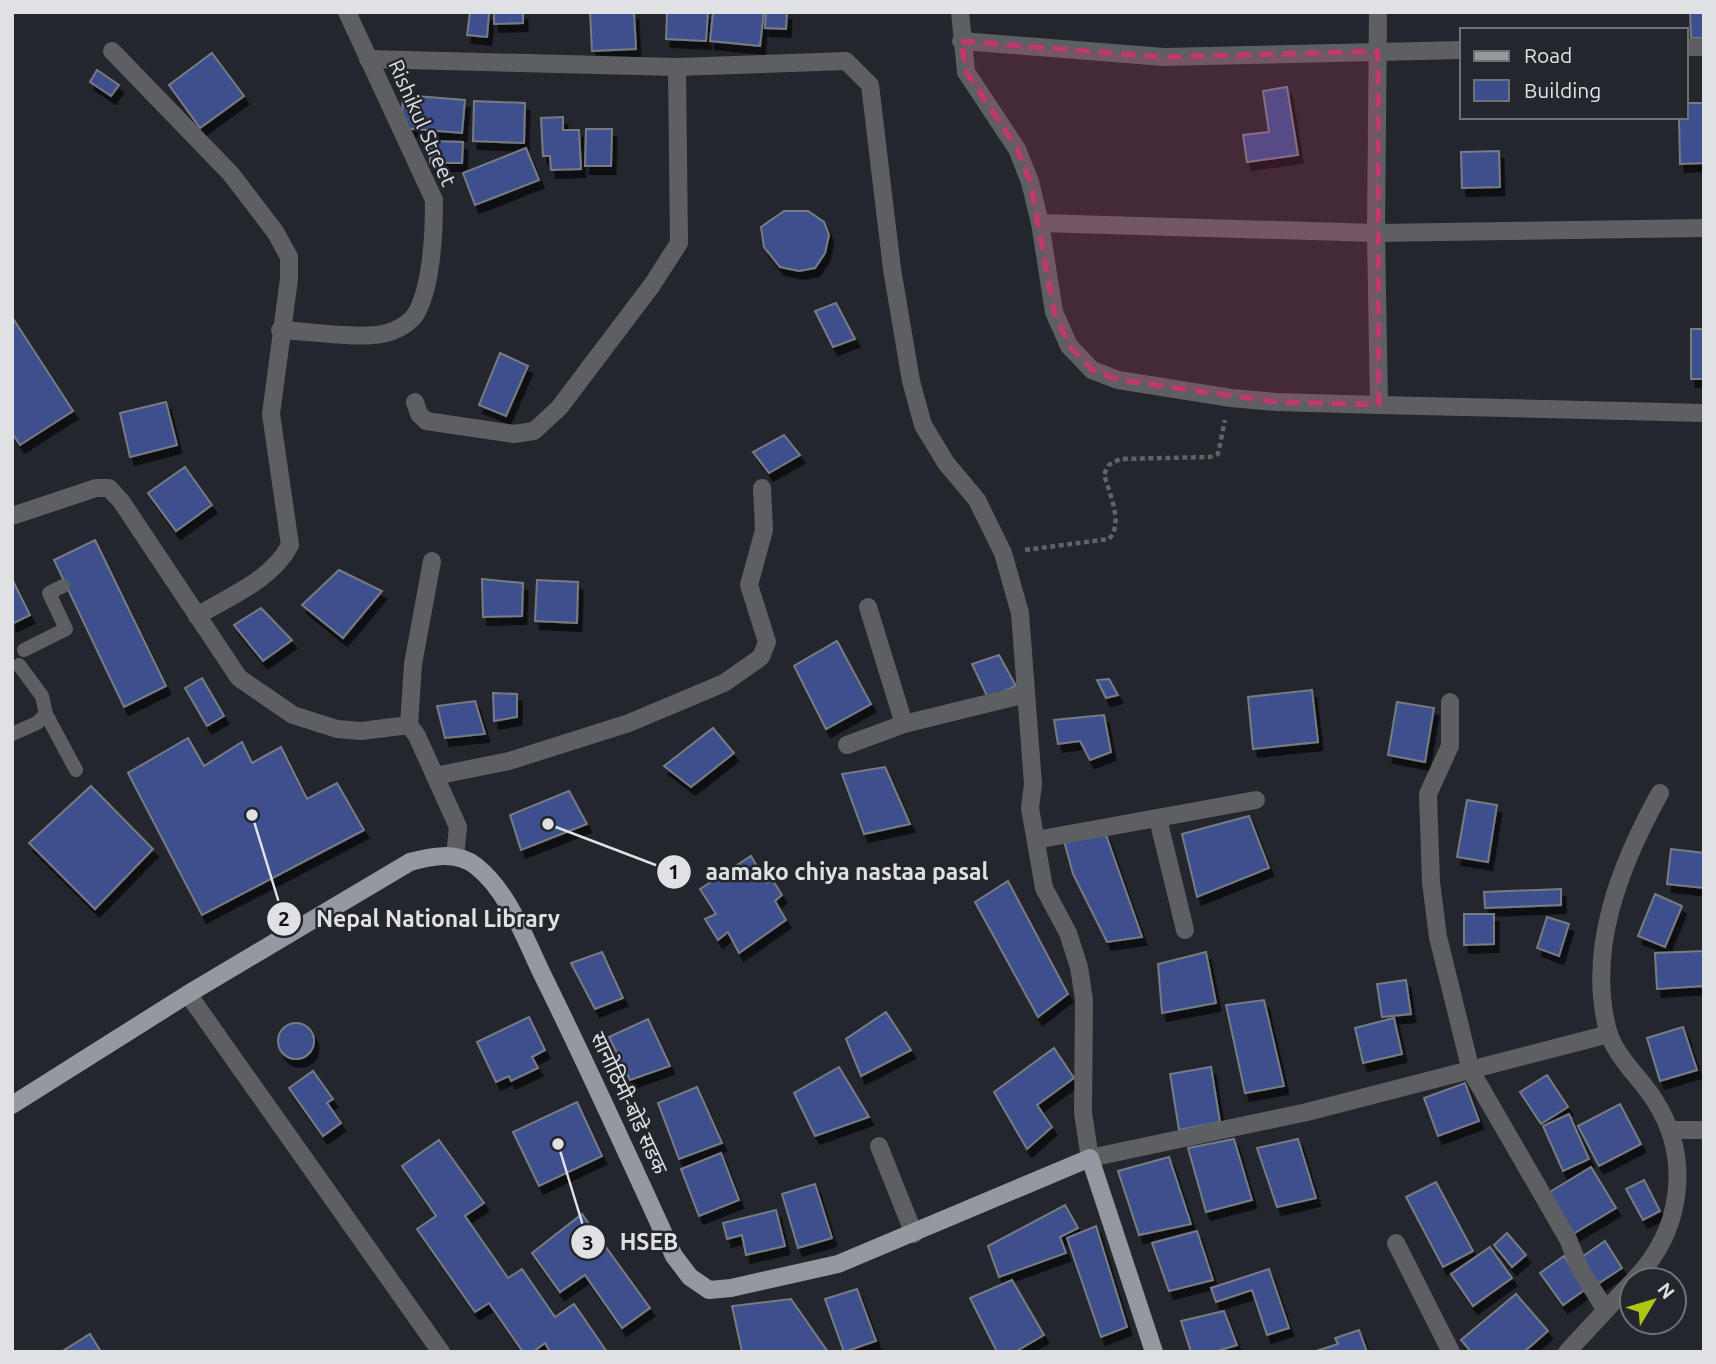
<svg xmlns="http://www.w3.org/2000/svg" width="1716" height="1364" font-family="Ubuntu,'Noto Sans Devanagari',sans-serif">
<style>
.building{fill:#3c4f8d;stroke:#777b83;stroke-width:2;filter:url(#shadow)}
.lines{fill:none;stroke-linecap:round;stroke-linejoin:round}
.path{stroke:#606268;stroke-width:4.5;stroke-dasharray:5 3.5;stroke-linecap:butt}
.service{stroke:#5e5f62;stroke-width:14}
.minor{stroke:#5e5f62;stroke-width:18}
.primary{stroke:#95989f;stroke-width:18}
.marked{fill:#c63670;fill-opacity:0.2;stroke:#c63670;stroke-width:5;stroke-dasharray:14 9;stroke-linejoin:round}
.labels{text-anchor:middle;stroke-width:5;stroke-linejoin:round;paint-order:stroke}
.street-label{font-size:21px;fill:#dfe1e5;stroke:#23262c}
.leader{fill:none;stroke:#dfe1e5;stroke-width:2.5}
.callout-dot{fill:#dfe1e5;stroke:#23262c;stroke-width:2.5}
.mark-label{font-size:21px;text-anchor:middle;font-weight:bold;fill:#111}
.callout-label{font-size:23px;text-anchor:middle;font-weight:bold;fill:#dfe1e5;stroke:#23262c;stroke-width:5;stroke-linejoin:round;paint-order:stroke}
</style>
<defs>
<filter id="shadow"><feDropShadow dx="4.5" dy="8" stdDeviation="0" flood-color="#0009"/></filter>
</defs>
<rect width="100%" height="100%" fill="#23262c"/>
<!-- building -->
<g class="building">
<polygon points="470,12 489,13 487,37 467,35"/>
<polygon points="494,12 523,12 523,23 494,24"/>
<polygon points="590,12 634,12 636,49 592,51"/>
<polygon points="667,12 708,12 706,41 666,39"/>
<polygon points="713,12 764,12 760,46 710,41"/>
<polygon points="766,12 787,12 786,29 765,28"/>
<polygon points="1690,12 1704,12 1704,38 1691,38"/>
<polygon points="212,53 244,96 200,128 169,85"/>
<polygon points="97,70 119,85 111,96 90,82"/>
<polygon points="1287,87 1298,155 1247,162 1243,135 1269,132 1263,91"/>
<polygon points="403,95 465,100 462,133 401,128"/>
<polygon points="474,101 525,103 524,143 473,141"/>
<polygon points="1686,103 1704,103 1704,163 1680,164 1679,117 1686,117"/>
<polygon points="563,117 563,130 579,130 581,169 551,170 550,156 543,156 541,118"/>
<polygon points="586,129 612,129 611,166 585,166"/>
<polygon points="430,141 463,142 462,163 430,163"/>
<polygon points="526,148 539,180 475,205 463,173"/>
<polygon points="1499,151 1500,187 1462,188 1461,152"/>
<polygon points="784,211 808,211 824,222 829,235 825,253 815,268 799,271 780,267 764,247 761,227"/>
<polygon points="836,303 855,339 833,347 815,311"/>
<polygon points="12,317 73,411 20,445 12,433"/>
<rect x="1691" y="329" width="13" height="50"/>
<polygon points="500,353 528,366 506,416 479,405"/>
<polygon points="166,402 177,445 130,457 120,413"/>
<polygon points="784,435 800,455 769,473 753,452"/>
<polygon points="185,467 212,505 176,531 148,493"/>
<polygon points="95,540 166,686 124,707 54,560"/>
<polygon points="339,570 382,591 343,638 302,605"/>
<polygon points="12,579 30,615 12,624"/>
<polygon points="482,579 523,583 522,616 483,617"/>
<polygon points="537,580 578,582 577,623 535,621"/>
<polygon points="261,608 292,640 263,661 234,625"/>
<polygon points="837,641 871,704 826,729 794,666"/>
<polygon points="999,655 1016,686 988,698 972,664"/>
<polygon points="202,678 224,716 207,726 185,688"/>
<polygon points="1109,679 1118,695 1106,698 1097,680"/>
<polygon points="1312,690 1318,742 1253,749 1248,697"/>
<polygon points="493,693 517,694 517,717 494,721"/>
<polygon points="475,701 485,734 445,738 437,706"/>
<polygon points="1397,702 1434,708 1425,762 1388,755"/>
<polygon points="1104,715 1111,752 1090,760 1080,741 1058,744 1054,720"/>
<polygon points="713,728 734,753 691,787 664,766"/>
<polygon points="188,738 204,766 242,742 252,763 281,747 307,799 337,783 364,830 202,915 128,773"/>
<polygon points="885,767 910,824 864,834 842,774"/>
<polygon points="91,786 153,849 95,909 29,843"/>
<polygon points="569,791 587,824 521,850 510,815"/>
<polygon points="1467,800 1497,805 1488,862 1457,857"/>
<polygon points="1249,816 1269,868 1197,897 1182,834"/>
<polygon points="1105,832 1142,937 1107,942 1073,874 1064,841"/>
<polygon points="1671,849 1704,853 1704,888 1667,884"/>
<polygon points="751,856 767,883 772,879 782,895 775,901 786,920 739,953 728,932 718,940 705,919 716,914 700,889"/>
<polygon points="1008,881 1068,994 1038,1017 975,902"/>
<polygon points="1561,889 1561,905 1485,908 1484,892"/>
<polygon points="1655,894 1682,906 1665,947 1638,936"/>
<polygon points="1464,914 1494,914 1494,944 1464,945"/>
<polygon points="1547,917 1569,924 1559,956 1537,948"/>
<polygon points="1704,951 1704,986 1657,989 1655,953"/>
<polygon points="602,952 623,998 595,1009 571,963"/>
<polygon points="1206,952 1216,1003 1162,1013 1158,964"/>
<polygon points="1406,980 1411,1014 1382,1017 1377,984"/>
<polygon points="1264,1000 1284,1086 1245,1093 1226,1005"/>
<polygon points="886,1012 911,1050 861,1076 846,1039"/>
<polygon points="529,1017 545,1050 532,1057 538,1068 511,1081 509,1076 496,1082 477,1042"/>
<polygon points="1394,1018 1402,1054 1363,1063 1355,1028"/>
<polygon points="648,1019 670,1066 630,1080 609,1037"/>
<circle cx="296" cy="1041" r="18"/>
<polygon points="1683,1027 1697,1070 1660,1081 1647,1038"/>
<polygon points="1054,1048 1074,1078 1037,1105 1052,1127 1027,1149 994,1092"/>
<polygon points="839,1067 869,1117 815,1136 794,1093"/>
<polygon points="1211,1067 1220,1122 1179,1130 1170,1074"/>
<polygon points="313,1071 333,1099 327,1103 341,1123 323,1136 289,1088"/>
<polygon points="1547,1075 1568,1107 1541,1124 1520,1092"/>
<polygon points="1465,1083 1479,1121 1438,1136 1424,1098"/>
<polygon points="697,1087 722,1143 679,1159 658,1103"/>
<polygon points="577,1102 602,1156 539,1186 513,1132"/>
<polygon points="1620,1104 1641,1144 1599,1166 1578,1126"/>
<polygon points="1569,1114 1589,1159 1563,1171 1543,1126"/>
<polygon points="1234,1139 1252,1200 1206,1212 1188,1148"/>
<polygon points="1298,1139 1316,1198 1277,1207 1257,1148"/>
<polygon points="439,1140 484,1203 465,1216 508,1278 522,1269 555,1317 574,1304 607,1352 550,1352 545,1343 533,1352 523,1352 489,1303 475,1312 417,1229 436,1216 402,1166"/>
<polygon points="721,1153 739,1200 699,1216 681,1169"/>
<polygon points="1169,1157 1191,1224 1139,1235 1118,1171"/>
<polygon points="1591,1167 1616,1208 1573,1234 1548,1193"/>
<polygon points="1644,1180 1660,1211 1643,1220 1626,1189"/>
<polygon points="1436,1182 1473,1251 1443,1267 1406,1197"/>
<polygon points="815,1184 832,1238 798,1248 782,1194"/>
<polygon points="1065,1205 1078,1228 1060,1237 1066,1253 999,1277 988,1246"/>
<polygon points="776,1210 785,1246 746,1255 742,1235 727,1239 723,1223"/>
<polygon points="582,1214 650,1308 622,1328 585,1275 560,1292 532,1253"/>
<polygon points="1096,1226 1127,1327 1101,1337 1067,1238"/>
<polygon points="1197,1231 1213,1280 1169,1291 1152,1243"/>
<polygon points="1507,1233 1526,1255 1512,1267 1494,1245"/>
<polygon points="1605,1241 1622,1268 1596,1285 1579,1259"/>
<polygon points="1490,1247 1512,1278 1473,1306 1451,1274"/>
<polygon points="1564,1256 1586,1289 1563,1305 1540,1273"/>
<polygon points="1269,1269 1289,1328 1267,1335 1252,1290 1216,1302 1211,1288"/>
<polygon points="1012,1280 1044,1335 1015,1352 997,1352 970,1298"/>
<polygon points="857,1289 876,1341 844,1352 825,1299"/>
<polygon points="1516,1294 1548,1331 1524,1352 1471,1352 1461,1340"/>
<polygon points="791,1299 828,1352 742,1352 732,1306"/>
<polygon points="1224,1311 1237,1345 1214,1352 1191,1352 1181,1321"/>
<polygon points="1359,1330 1367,1352 1313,1352 1338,1344 1335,1338"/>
<polygon points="90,1334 101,1352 61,1352"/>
</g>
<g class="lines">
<!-- path -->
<path class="path" d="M1025 550 1109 539C1124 523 1109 493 1104 474L1109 465 1120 459 1210 457 1218 454 1225 420"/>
<!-- service -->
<g class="service">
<polyline points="24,650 66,629 49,593 63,586"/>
<polyline points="46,714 76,770"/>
<polyline points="12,734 37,723 46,714 42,696 19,665"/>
</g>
<!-- minor -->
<g class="minor">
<polyline points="960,12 966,72 1017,149 1030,182 1040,223 1376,233 1704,228"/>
<polyline points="1378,12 1376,233 1379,405 1704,413"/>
<polyline points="961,41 1164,57 1462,50"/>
<polyline points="1686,47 1704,47"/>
<path d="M112 51 231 174 276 233 289 257V279L271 414 290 545C273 579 230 596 197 616"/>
<polyline points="368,59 677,67 846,61 870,85 892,269 911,381 923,425 946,463 977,500 1003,553 1020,613 1033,784 1030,808 1044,888 1068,933 1079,967 1084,1000 1083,1113 1090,1158 1307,1112 1609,1034"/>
<polyline points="1040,223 1054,312 1069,346 1092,370 1118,380 1231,398 1276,402 1379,405"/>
<path d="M280 330C307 331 357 339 382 334 395 332 411 323 417 312 432 283 434 232 434 200L347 12"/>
<polyline points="415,402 419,414 426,421 514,434 534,431 559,408 652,285 679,243 677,67"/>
<polyline points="12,516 96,488 109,488 121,501 239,678 293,715 337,729 361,731 409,725 417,736 458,827 455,856"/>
<polyline points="868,607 904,724"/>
<polyline points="1450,702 1450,746 1428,794 1431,882 1438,937 1471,1071 1568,1239 1580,1269 1605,1309"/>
<polyline points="409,725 413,664 432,561"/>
<polyline points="847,745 904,724 1026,694"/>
<polyline points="435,776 509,761 629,723 724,683 761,657 767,642 749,585 764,530 762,488"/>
<polyline points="1158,819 1185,930"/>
<polyline points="1036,840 1256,800"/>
<polyline points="188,994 441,1352"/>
<polyline points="1672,1130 1704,1130"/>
<polyline points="879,1146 914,1234"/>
<polyline points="1396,1243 1451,1352"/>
<path d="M1634 1280C1682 1231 1692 1159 1655 1101 1641 1078 1616 1058 1608 1031 1586 949 1621 863 1660 793"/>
<polyline points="1567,1352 1632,1282"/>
</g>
<!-- primary -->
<path class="primary" d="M12 1105 188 994 410 862C432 856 456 851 476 866 510 893 526 942 545 980 590 1071 632 1164 674 1256L690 1277 709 1290 731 1288 838 1264 1090 1158 1154 1352"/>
</g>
<!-- marked area -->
<path class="marked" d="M961 41 1164 57 1378 51 1379 405 1276 402 1118 380 1092 370 1069 346 1054 312 1030 182 1017 149 966 72Z"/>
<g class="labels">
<!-- street labels -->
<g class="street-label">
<text transform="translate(422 123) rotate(66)" y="7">Rishikul Street</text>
<text transform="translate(629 1103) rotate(65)" y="7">सानोठिमी-बोडे सडक</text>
</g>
</g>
<!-- callouts -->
<path class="leader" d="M548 824L674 872M252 815L284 919M558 1144L588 1242"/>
<g class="callout-dot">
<circle cx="548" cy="824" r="7"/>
<circle cx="252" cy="815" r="7"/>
<circle cx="558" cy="1144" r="7"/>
<circle cx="674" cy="872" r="18"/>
<circle cx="284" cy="919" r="18"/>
<circle cx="588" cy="1242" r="18"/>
</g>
<g class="mark-label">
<text x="674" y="879">1</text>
<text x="284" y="926">2</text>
<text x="588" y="1250">3</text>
</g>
<g class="callout-label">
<text x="847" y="880">aamako chiya nastaa pasal</text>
<text x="438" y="927">Nepal National Library</text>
<text x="649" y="1250">HSEB</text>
</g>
<!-- border -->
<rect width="1716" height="1364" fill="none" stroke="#dfe1e5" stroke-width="28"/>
<!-- legend -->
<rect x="1460" y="28" width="228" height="91" fill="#23262c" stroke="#6e7176" stroke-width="2"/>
<rect x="1474" y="51" width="35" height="10" fill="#95989f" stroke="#6e7176" stroke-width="2"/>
<text x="1524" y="63" font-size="21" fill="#dfe1e5">Road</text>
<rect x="1474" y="80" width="35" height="21" fill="#3c4f8d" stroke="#6e7176" stroke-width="2"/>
<text x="1524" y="98" font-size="21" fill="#dfe1e5">Building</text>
<!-- north arrow -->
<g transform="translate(1653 1301) rotate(52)"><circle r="33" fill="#23262c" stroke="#6e7176" stroke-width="2"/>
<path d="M0-5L12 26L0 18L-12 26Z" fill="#acc612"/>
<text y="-10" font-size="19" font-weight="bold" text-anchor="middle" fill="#dfe1e5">N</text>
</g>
</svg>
